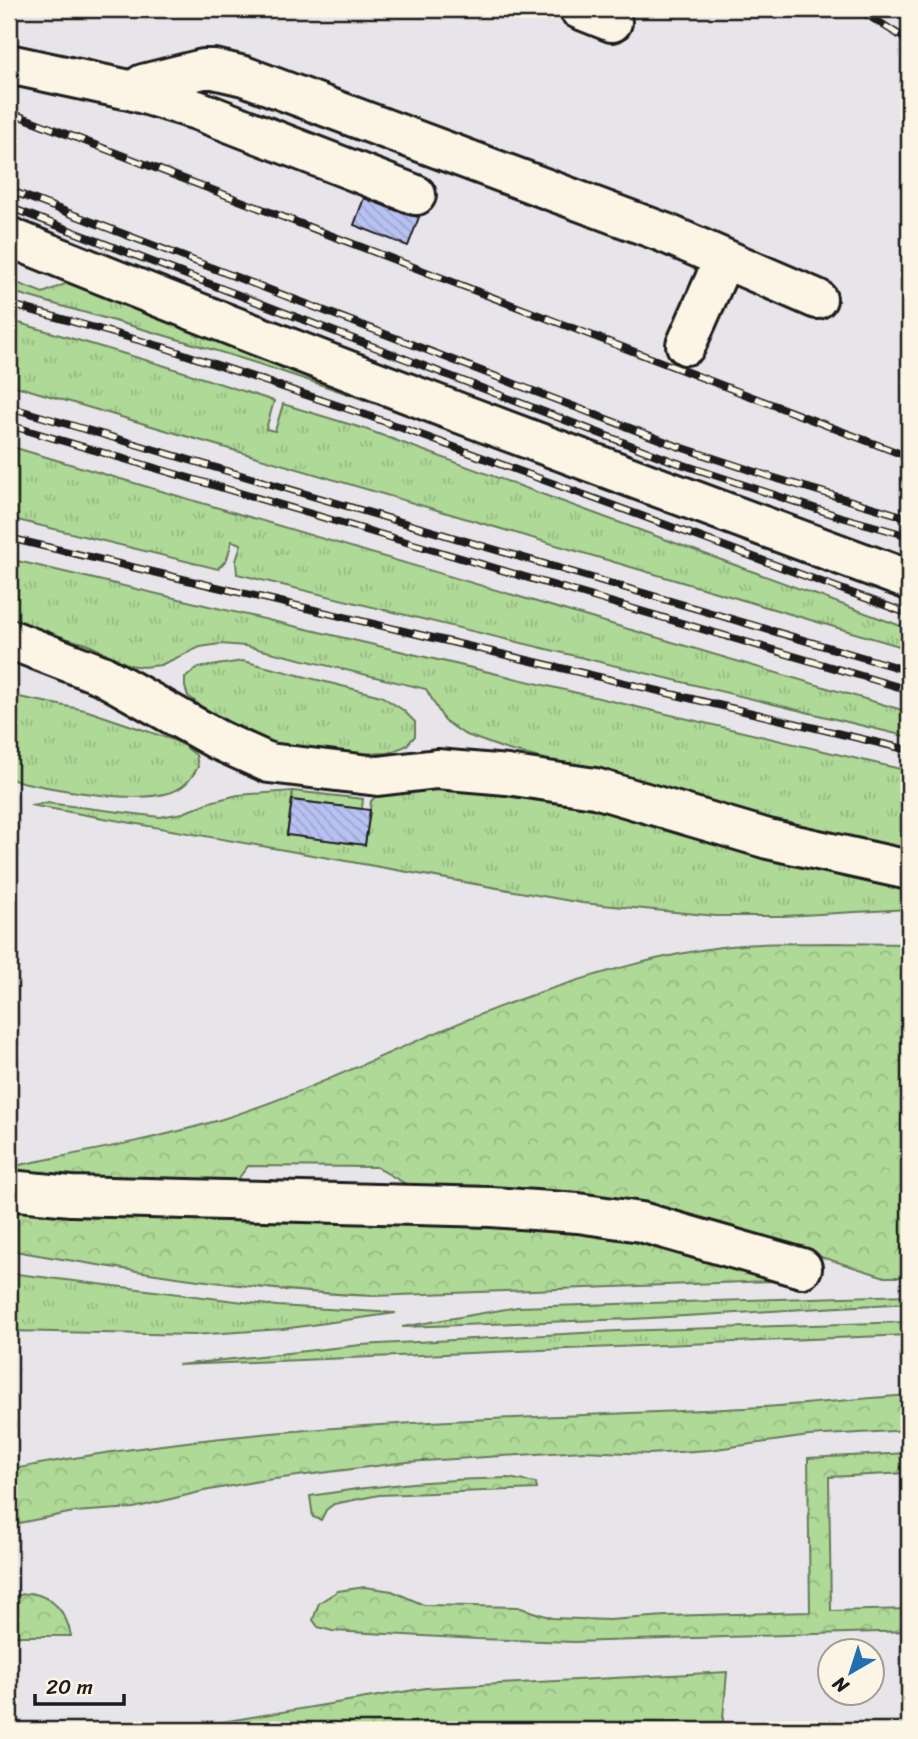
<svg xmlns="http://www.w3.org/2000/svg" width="918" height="1739" font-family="Sriracha,sans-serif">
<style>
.built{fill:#e7e5e9;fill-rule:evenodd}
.grass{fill:url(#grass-tufts);stroke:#667a5a;stroke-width:2}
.forest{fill:url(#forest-crowns);stroke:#667a5a;stroke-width:2}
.building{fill:url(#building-back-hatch);stroke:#1c1c1c;stroke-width:2}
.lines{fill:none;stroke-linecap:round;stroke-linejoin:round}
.minor-casing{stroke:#1c1c1c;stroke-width:44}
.minor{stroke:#fcf5e5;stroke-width:38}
.rail-casing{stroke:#1c1c1c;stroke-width:8}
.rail{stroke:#fcf5e5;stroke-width:5;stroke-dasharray:16;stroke-linecap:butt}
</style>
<defs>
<pattern id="grass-tufts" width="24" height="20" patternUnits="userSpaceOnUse" patternTransform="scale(1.75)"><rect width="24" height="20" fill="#afd997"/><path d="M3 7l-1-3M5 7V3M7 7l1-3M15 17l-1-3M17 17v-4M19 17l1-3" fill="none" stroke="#96ba82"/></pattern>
<pattern id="forest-crowns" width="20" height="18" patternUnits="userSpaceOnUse" patternTransform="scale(1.75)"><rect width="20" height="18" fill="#afd997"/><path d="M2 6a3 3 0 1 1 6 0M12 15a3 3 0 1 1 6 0" fill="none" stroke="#96ba82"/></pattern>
<pattern id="building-back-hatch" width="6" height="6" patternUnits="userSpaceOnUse" patternTransform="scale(1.75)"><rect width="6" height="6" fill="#b7c1f2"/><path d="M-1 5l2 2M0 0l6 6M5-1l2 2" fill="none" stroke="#9da5cf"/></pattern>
</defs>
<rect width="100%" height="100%" fill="#fcf5e5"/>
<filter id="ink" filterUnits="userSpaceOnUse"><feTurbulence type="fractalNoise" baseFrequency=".0143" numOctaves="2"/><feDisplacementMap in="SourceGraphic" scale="14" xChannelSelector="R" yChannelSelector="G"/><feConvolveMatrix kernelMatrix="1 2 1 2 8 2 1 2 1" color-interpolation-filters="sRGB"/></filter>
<g filter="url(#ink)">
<!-- built -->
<path class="built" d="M9 9H909V1730H9ZM830 1652H872V1694H830Z"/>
<!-- grass -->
<g class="grass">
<path d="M9 280 43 293 70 282 909 597V602C695 526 484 438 268 367 182 339 95 316 9 291Z"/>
<polygon points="9,320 159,364 274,401 266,429 275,431 283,404 365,429 909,629 909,649 9,384"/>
<polygon points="9,446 909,712 909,737 237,574 236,561 241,544 232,541 227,559 218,569 9,518"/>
<polygon points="9,559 909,771 909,849 822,835 656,788 505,749 464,734 444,720 426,689 245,646 220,644 200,647 161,665 143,667 129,665 87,644 9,624"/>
<polygon points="243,661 381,696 403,710 415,722 415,736 406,746 388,753 313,755 268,743 202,707 188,696 185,687 185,678 197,668"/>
<path d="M9 695 85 710 179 742 196 755 198 767C192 777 187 785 176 790 143 807 46 788 9 779Z"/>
<polygon points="480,787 561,797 909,884 909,909 784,916 716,916 582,903 30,805 47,803 160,817 183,813 210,802 238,795 293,791 287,835 365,845 371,801 381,792"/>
<polygon points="9,1273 277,1306 396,1313 283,1329 193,1335 9,1331"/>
<polygon points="909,1295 909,1303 633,1319 402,1327 518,1307"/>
<polygon points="909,1322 909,1335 178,1365 361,1345 618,1331"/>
</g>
<!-- forest -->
<g class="forest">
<polygon points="293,791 363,799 362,809 292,800"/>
<path d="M827 943 909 944V1277H885L706 1221 420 1192 376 1167 248 1166 231 1188 9 1176V1167C78 1153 148 1141 216 1121 327 1087 430 1029 541 992 599 973 660 955 721 947 755 942 792 944 827 943Z"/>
<path d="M41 1204 589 1230 669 1244 797 1280 374 1296C251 1291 130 1271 9 1250V1221L15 1214Z"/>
<path d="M909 1395V1430L809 1436 709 1450 649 1454 583 1451 407 1462 259 1481 204 1491 134 1508 74 1512 9 1525V1470C251 1421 500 1420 746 1408 800 1405 855 1399 909 1395Z"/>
<polygon points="909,1453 909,1473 829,1477 831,1611 909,1609 909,1631 575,1642 477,1639 332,1631 318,1627 313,1620 319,1603 338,1591 365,1587 392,1591 424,1605 518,1607 552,1618 609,1620 666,1616 810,1612 808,1458"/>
<path d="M508 1478 536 1483 537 1489 379 1495 334 1504 326 1510 321 1520 313 1517 310 1496C376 1485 441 1479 508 1478Z"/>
<path d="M30 1593C53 1596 67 1613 71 1636H9V1597Z"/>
<polygon points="727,1672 722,1730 134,1730 198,1726 426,1688"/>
</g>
<!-- building -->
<g class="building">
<polygon points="364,198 408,215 419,217 408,246 354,225"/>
<polygon points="292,800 370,810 365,845 287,835"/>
</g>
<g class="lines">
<defs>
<g id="minor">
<polyline points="579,9 612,22"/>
<polyline points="9,64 134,91 197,110 416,195"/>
<polyline points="134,91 143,84 203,69 214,69 244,76 665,233 817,299"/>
<path d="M9 237C306 358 608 469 909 580"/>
<polyline points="686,345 724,259"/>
<polyline points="9,639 102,675 218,740 269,763 378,776 437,769 507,775 595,788 768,839 909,870"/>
<polyline points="9,1190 71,1196 491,1207 578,1213 641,1222 802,1268"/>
</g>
</defs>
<!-- minor casing -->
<use href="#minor" class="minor-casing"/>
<!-- minor -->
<use href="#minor" class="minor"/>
<defs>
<g id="rail">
<polyline points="858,9 909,41"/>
<polyline points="9,112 909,457"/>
<polyline points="9,190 677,446 768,476 909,518"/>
<polyline points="9,207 672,461 838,516 909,536"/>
<polyline points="9,304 163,347 369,416 909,614"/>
<polyline points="9,407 909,671"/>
<polyline points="9,425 909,690"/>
<polyline points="9,538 909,750"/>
</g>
</defs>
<!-- rail casing -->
<use href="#rail" class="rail-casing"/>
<!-- rail -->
<use href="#rail" class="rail"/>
</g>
</g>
<!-- margin -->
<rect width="918" height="1739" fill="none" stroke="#fcf5e5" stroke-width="35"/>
<rect x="18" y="18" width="883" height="1704" fill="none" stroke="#1c1c1c" stroke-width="2.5" filter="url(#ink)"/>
<!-- north arrow -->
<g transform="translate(851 1672) rotate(219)"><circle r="33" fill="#fcf5e5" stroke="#a29e95" stroke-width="2"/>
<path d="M0-5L12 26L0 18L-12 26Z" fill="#1f6fb2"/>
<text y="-10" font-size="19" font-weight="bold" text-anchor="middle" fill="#1c1c1c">N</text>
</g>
<!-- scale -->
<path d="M35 1694v10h89v-10" fill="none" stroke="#1c1c1c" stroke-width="3.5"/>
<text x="46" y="1694" font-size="21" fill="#1c1c1c" stroke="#fcf5e5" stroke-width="5" paint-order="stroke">20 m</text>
</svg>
